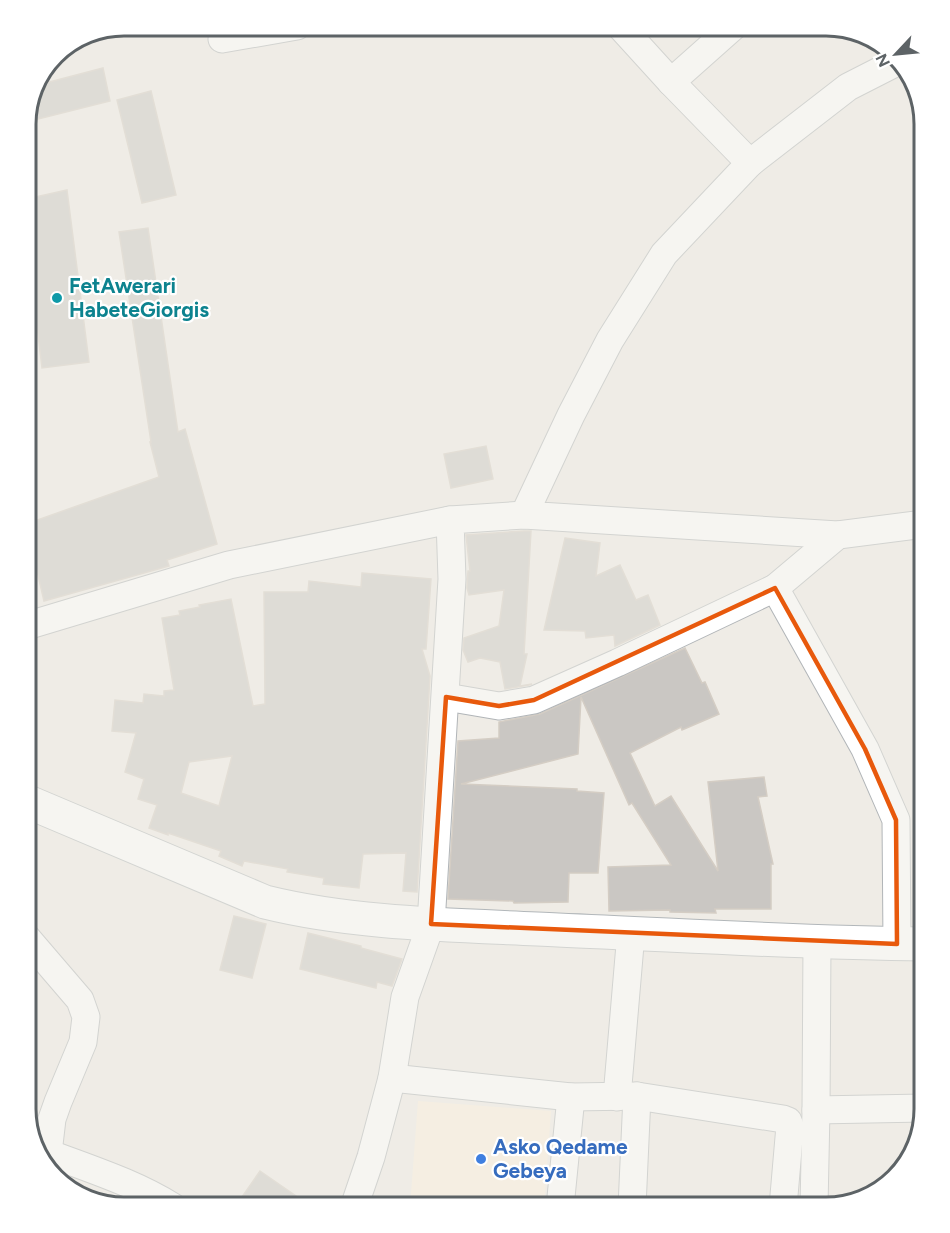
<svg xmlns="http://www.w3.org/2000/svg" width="950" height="1233" font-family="Figtree,sans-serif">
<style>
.commercial{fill:#fdf0dd}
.building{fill:#cac7c3;stroke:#d4cdc4;stroke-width:1.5;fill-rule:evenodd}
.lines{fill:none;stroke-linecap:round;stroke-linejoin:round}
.street-casing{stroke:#b1b5b8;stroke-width:29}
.secondary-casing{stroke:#b2b7ba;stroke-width:35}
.street{stroke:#fff;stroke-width:27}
.secondary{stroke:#fff;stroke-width:33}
.marked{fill:none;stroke:#e8590c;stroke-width:4.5;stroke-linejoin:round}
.culture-dot{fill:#0f9aa8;stroke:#fff;stroke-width:2}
.shop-dot{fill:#3f7fe0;stroke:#fff;stroke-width:2}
.labels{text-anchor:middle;stroke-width:4.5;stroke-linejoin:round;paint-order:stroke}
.culture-label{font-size:21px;font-weight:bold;fill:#0d838f;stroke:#fff;text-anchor:start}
.shop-label{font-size:21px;font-weight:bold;fill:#366cbe;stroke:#fff;text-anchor:start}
.rim{fill:none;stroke:#5d6366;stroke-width:3}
</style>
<rect width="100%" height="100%" fill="#efece6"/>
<!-- commercial -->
<polygon class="commercial" points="418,1101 551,1111 544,1207 410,1207"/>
<!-- building -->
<g class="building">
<polygon points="103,68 110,101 26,122 26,117 42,84"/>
<polygon points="151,91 176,195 142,203 117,100"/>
<polygon points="67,190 89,362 42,368 26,234 26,199"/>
<polygon points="148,228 178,432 185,429 217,544 167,560 169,566 44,601 33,554 26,556 26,524 159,477 150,442 151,442 119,232"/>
<polygon points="486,446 493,479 451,488 444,454"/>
<polygon points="524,531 531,531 524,654 527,654 520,686 532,684 529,685 505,689 500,662 480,658 468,662 463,650 464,638 499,626 504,590 469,595 467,588 468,571 470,571 466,535"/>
<polygon points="565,538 600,543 596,576 620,565 636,600 648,595 660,625 615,646 614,635 586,638 585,631 544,630"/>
<path d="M362 573 431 579 426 649H422L430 676 417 892 403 891 406 853 363 854 359 888 323 884 324 878 287 872 288 869 244 861 242 866 219 856 221 851 168 833V835L149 828 157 805 138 799 144 779 125 772 136 733 112 731 115 700 143 703 144 694 164 696V691L174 690 162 618 180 615 179 611 200 607 199 605 231 599 253 706 265 704 264 592H308L309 581 361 587ZM232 756 219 806 181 793 189 762Z"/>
<polygon points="685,648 702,683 705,682 719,714 682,730 681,727 630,753 655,806 671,796 718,871 708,782 764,777 767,796 758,797 773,864 771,864 771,909 715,909 716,913 670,912 670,910 609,911 608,867 671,865 632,803 629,805 581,697 578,754 461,784 577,789 577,791 604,793 598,873 569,873 568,902 514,903 513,901 448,899 458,741 499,738 499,722 540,714"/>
<polygon points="234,916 266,924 252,978 220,970"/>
<polygon points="308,933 361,946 361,948 402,959 392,986 377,982 376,988 300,969"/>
<polygon points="260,1171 312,1207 235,1207"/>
</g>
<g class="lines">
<defs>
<g id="street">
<polyline points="620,26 671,82 750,163"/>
<polyline points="222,39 297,26"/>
<polyline points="899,61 848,87 750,163 664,254 610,340 571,415 524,515 838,535 924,524"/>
<polyline points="671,82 734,26"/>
<polyline points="775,588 865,749 896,820 897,944"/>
<polyline points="26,626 229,565 450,520"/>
<polyline points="446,697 499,706 534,700 617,663 775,588 838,535"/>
<polyline points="26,937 80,1000 86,1017 83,1042 58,1102 52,1119 48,1153"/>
<polyline points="392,1078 571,1097 637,1096 783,1119 788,1121 790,1126 783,1207"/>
<polyline points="617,1097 631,933"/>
<polyline points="816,1110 924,1108"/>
<path d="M40 1157 48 1153C90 1169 135 1183 173 1207"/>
<polyline points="354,1207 371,1157 392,1078 405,997 431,924 452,579 450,520 524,515"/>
<polyline points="560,1207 571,1097"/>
<polyline points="632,1207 637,1096"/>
<polyline points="814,1207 816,1110 817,942"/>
</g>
<path id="secondary" d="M26 801 265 902C358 925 462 925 558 930 680 935 802 943 924 944"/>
</defs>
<!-- street casing -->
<use href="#street" class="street-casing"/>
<!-- secondary casing -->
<use href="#secondary" class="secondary-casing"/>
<!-- street -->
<use href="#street" class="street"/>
<!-- secondary -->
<use href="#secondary" class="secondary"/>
</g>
<!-- marked area -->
<path d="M0 0H950V1233H0ZM775 588 865 749 896 820 897 944 431 924 446 697 499 706 534 700Z" fill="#efece6" fill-opacity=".55" fill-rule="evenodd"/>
<path class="marked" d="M775 588 865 749 896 820 897 944 431 924 446 697 499 706 534 700Z"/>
<!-- markers -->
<circle class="culture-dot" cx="57" cy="298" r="6"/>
<circle class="shop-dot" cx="481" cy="1159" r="6"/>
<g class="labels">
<!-- culture labels -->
<g class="culture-label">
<text x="69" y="293">FetAwerari<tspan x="69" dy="24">HabeteGiorgis</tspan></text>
</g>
<!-- shop labels -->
<g class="shop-label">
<text x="493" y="1154">Asko Qedame<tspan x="493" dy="24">Gebeya</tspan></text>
</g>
</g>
<!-- crop -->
<path d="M0 0H950V1233H0ZM124 36H826A88 88 0 0 1 914 124V1109A88 88 0 0 1 826 1197H124A88 88 0 0 1 36 1109V124A88 88 0 0 1 124 36Z" fill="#fff" fill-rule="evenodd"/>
<path class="rim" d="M124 36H826A88 88 0 0 1 914 124V1109A88 88 0 0 1 826 1197H124A88 88 0 0 1 36 1109V124A88 88 0 0 1 124 36Z"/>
<!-- north arrow -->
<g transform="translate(896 54) rotate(244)" stroke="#ffffff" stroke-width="4.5" paint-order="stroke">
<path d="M0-4.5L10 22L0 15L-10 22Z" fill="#5d6366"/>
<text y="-9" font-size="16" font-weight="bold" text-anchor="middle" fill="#5d6366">N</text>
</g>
</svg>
